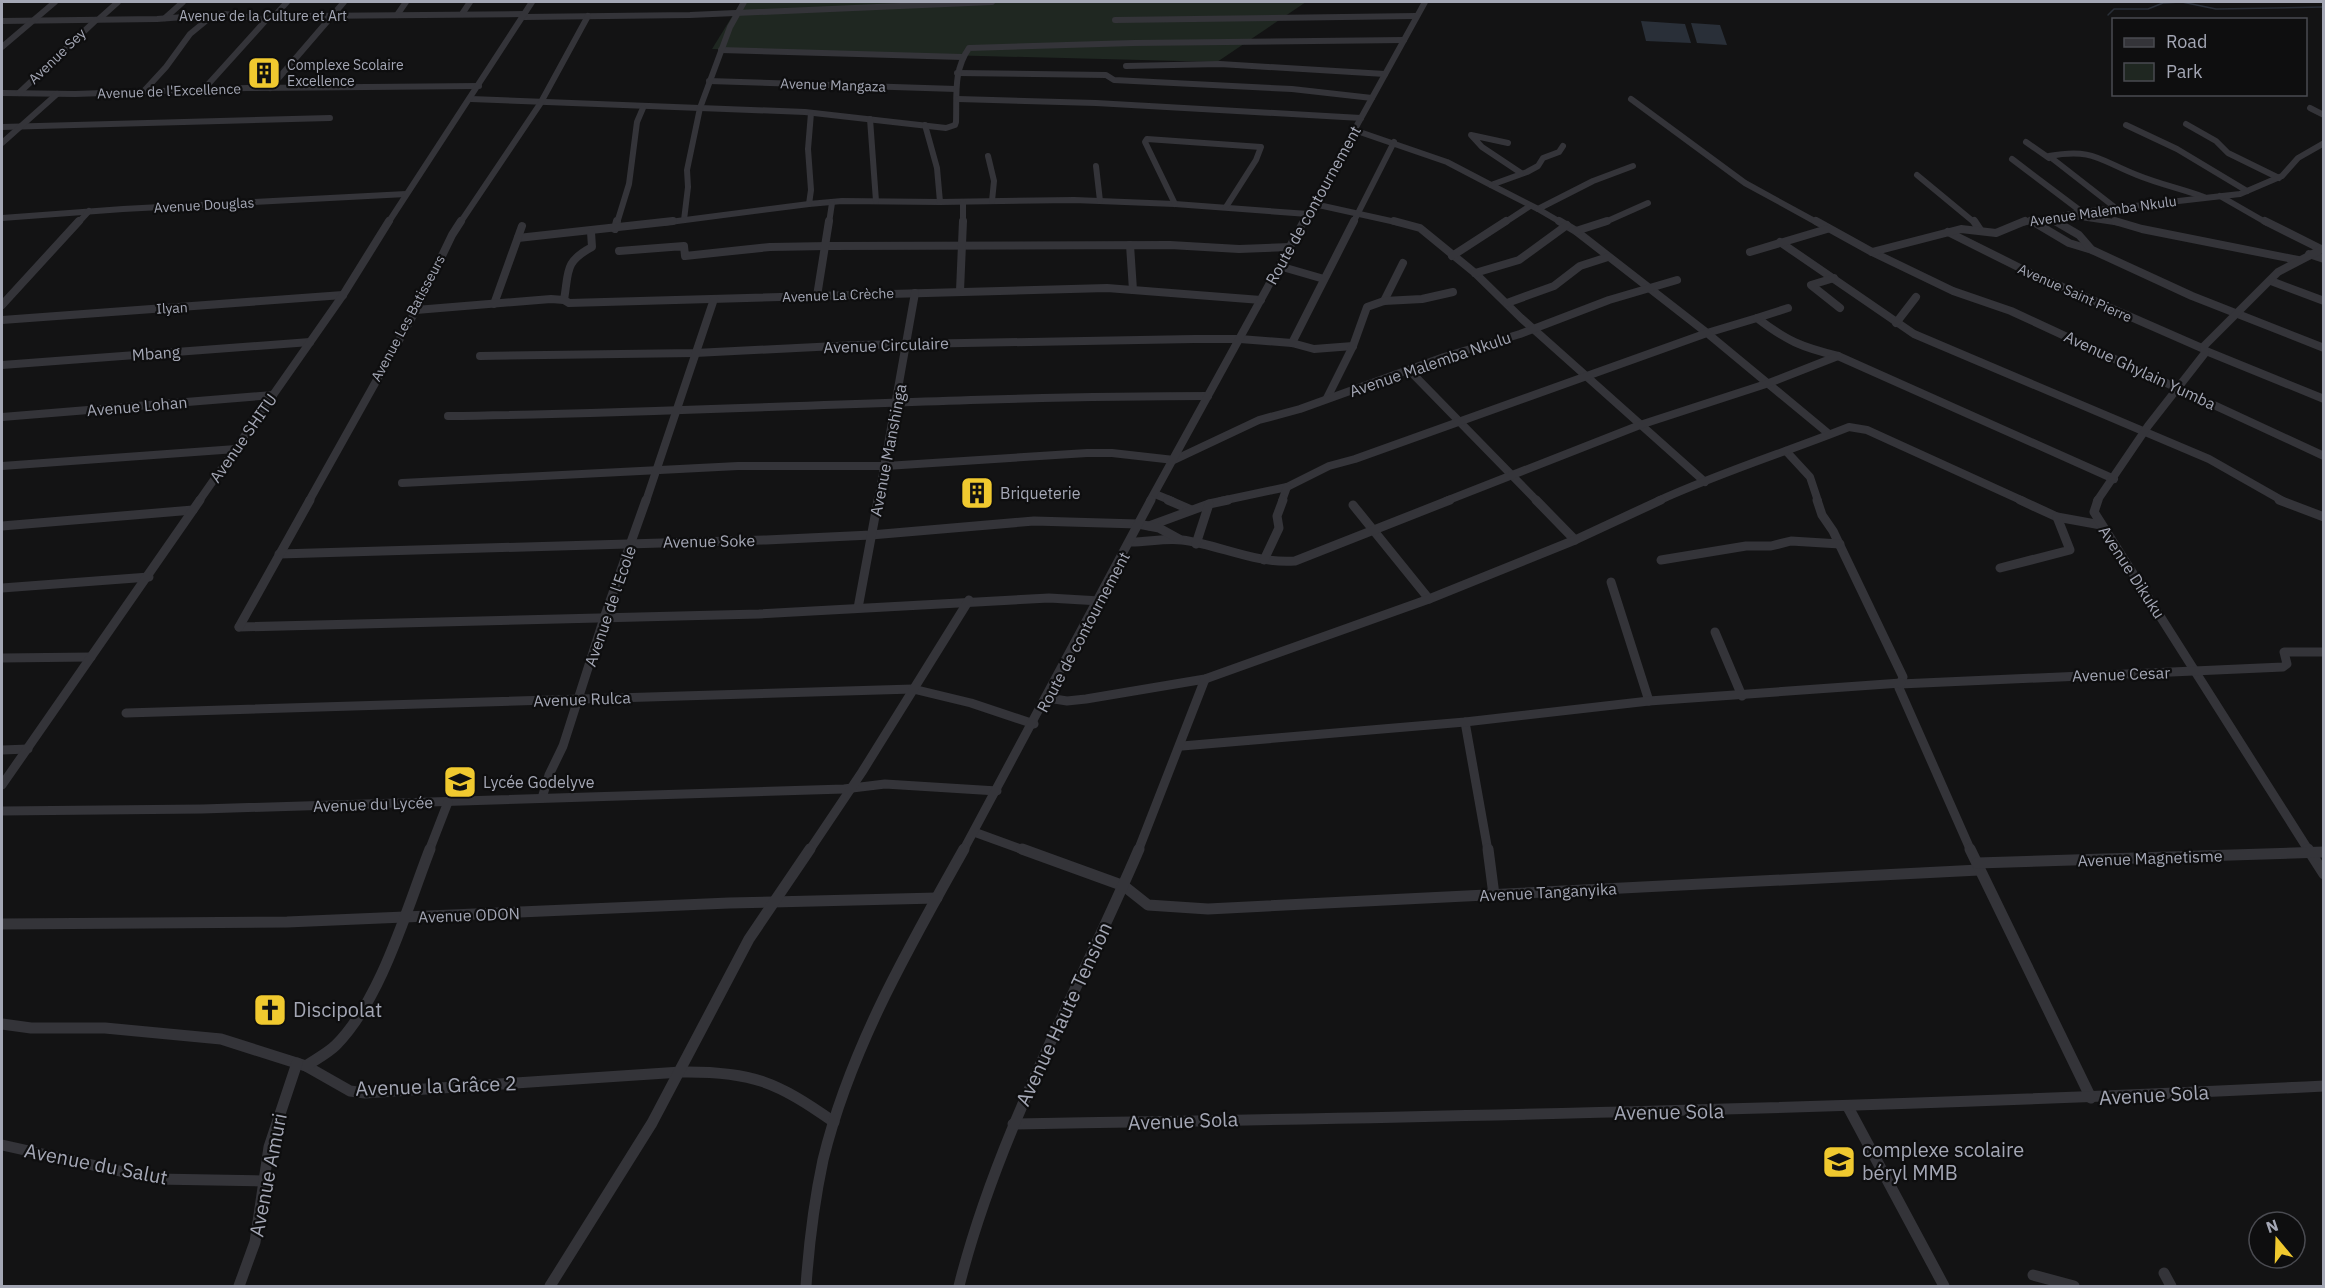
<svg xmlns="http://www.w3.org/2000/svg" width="2325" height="1288" font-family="'IBM Plex Sans',sans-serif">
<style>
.green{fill:#1f2721}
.water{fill:#292f38}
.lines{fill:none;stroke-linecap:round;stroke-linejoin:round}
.stream{stroke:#292f38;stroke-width:1.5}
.minor-far3{stroke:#343439;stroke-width:6}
.minor-far2{stroke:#343439;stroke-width:8}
.minor-far1{stroke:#343439;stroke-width:9}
.minor{stroke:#343439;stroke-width:11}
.labels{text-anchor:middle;stroke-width:4.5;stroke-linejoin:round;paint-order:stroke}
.far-street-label{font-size:14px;fill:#a4a7b5;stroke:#0e0e0f}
.far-poi-label{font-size:14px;fill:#a4a7b5;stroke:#0e0e0f;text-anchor:start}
.street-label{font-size:16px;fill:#a4a7b5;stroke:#0e0e0f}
.poi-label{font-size:16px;fill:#a4a7b5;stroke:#0e0e0f;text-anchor:start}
.near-poi-label{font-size:20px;fill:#a4a7b5;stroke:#0e0e0f;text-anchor:start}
.near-street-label{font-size:20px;fill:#a4a7b5;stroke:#0e0e0f}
</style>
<rect width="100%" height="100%" fill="#131314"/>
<!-- green -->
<polygon class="green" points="741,2 1306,2 1217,62 712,49"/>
<!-- water -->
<g class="water">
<polygon points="1641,21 1685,24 1691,43 1646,41"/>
<polygon points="1691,23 1720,25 1727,45 1697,43"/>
</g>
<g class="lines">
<!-- stream -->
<g class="stream">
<polyline points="2182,2 2216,9 2324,7"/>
<polyline points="2108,15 2114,9 2148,9 2163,3 2181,2"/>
</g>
<!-- minor-far3 -->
<g class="minor-far3">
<polyline points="462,14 470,2"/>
<polyline points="397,15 406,2"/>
<polyline points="279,17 278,12 287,2"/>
<polyline points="524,17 690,15 992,2"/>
<polyline points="165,18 183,2"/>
<polyline points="99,19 118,2"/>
<polyline points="1115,20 1416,16"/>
<polyline points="2,21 157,19 225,14 262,19 308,16 525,14"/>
<polyline points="2,47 55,2"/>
<polyline points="721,50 962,57"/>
<polyline points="1126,66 1220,64 1385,74"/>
<polyline points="957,73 1106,75 1114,80 1292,89 1372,98"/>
<polyline points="709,81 956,89"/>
<polyline points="270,88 344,2"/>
<polyline points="203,90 267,19"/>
<polyline points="143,92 166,67 190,34 213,15"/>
<polyline points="2,93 75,94 247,88 479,86"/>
<polyline points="19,93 96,20"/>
<path d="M471 99 805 112 946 128 955 125 956 122C957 95 953 71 969 48L1134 43 1404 40"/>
<polyline points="958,99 1096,103 1361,118"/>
<polyline points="1631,99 1745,183 1818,223"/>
<polyline points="2310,108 2324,115"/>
<polyline points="811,113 808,149 811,190 809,204 842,201 940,202"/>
<polyline points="870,119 876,201"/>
<polyline points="2186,124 2216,141 2228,153 2279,178"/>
<polyline points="925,125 937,168 940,202 1074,200 1175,204 1308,214"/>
<polyline points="2126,125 2177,149 2247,191"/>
<polyline points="2,127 330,118"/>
<polyline points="1354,130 1447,162 1491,185 1527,172 1538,166 1543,158 1559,152 1563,146"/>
<polyline points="2026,142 2049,158"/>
<polyline points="2,143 57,94"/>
<polyline points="1508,143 1471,135 1482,147 1521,173"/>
<polyline points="988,156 994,181 992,201"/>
<polyline points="2012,159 2082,212"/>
<polyline points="1096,166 1100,201"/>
<polyline points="1917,175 1975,223"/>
<polyline points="1491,185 1538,209 1593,181 1633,166"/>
<polyline points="2220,196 2267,223"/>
<polyline points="963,202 963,223"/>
<polyline points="1175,204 1145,142 1147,139 1261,147 1256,160 1226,207"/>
<polyline points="1314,204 1400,223"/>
<polyline points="1538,209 1562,223"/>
<path d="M2117 209 2049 156C2093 148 2099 160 2137 175 2159 184 2182 189 2204 197"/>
<polyline points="2074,216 2121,223"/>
<polyline points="2,218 123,209 406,194"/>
<polyline points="2049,218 2058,223"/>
<polyline points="684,220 688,187 687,170 700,108 730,27 744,2"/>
<polyline points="2030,220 2035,223"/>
<polyline points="78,223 89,211"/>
<polyline points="388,223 532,2"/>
<polyline points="460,223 540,104 588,16"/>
<polyline points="617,223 629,184 637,122 643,108"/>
<polyline points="662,223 809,204"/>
<polyline points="829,223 832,203"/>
<polyline points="1303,223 1425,2"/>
<polyline points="1353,223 1394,142"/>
<polyline points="1504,223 1530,206"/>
<polyline points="1603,223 1648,203"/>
<polyline points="2021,223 2082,212 2240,194 2282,176 2298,158 2324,143"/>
</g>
<!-- minor-far2 -->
<g class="minor-far2">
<polyline points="1394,221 1420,228 1475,273 1521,318 1705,482"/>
<path d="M1559 221 1576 231 1707 333 1757 318C1787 341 1801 347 1838 356L2114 479"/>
<polyline points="1816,221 1872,252 1953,291 2011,311 2324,456"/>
<polyline points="1974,221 1980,230"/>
<polyline points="2032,221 2069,243 2092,250"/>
<polyline points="2055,221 2079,235 2092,250 2192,296 2324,348"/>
<polyline points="2115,221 2142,229 2298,260"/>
<polyline points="2265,221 2321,249"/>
<polyline points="615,229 617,221"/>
<polyline points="1576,231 1607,221"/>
<polyline points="1948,232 2026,271 2204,349"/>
<polyline points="518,238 673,221"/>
<polyline points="1780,242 1914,334 2209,459 2283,501"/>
<polyline points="1130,245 1133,290"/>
<polyline points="619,251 684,246 685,256 770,247 828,246 1170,245 1239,249 1290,247"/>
<polyline points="1750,252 1827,229"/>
<polyline points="1872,252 1961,229 1996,233 2025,221"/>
<polyline points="2309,254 2324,259"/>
<polyline points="1452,256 1506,221"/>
<polyline points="1279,266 1324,279"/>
<polyline points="1475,273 1519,260 1567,225"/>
<polyline points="1834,278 1811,285 1840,308"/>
<polyline points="2271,281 2324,301"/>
<polyline points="960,291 963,221"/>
<polyline points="817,296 829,221"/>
<path d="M564 300C569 271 564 262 592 247L591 232"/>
<polyline points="1384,301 1403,263"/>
<polyline points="1507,303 1554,286 1580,266 1608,257"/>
<polyline points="494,304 522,226"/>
<polyline points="2,305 79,221"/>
<polyline points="416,310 551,299 564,300 569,303 1107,288 1261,300"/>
<polyline points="1757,318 1788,308"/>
<polyline points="2,320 343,295"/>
<polyline points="1896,323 1916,297"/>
<polyline points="1292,343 1354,221"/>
<polyline points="2206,351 2324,399"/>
<polyline points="480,356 695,353 856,345 1194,339 1240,339 1292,343 1314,349 1353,346"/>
<polyline points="2,365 310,342"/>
<polyline points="1409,370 1537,501"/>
<polyline points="1327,398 1353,346 1367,307 1384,301 1422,299 1453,292"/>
<path d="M448 416C701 413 954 396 1208 396"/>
<polyline points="2,417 273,395"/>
<polyline points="1786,451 1810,477 1818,501"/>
<polyline points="2,466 236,449"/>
<polyline points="402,483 738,466 886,466 1087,453 1112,453 1174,460 1259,420 1300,409 1444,357 1520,334 1609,300 1677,280"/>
<polyline points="1155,494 1172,501"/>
<polyline points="199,501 343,295 389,221"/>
<polyline points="309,501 416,310 452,235 461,221"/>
<polyline points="646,501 714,299"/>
<polyline points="878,501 915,293"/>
<polyline points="1150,501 1304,221"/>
<polyline points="1221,501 1287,487 1329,466 1355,459 1707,333 1829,434"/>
<polyline points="1282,501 1287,487"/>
<polyline points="1446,501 1640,425 1769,383 1838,356"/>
<path d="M1658 501C1719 473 1786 452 1849 427L1867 430 2023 501"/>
<polyline points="2097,501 2148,426 2205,353 2204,346 2278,272 2324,248"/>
</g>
<!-- minor-far1 -->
<g class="minor-far1">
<polyline points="1168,500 1191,510"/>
<polyline points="1536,500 1575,540"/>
<polyline points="1817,500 1822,515 1833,531 1903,677 1899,688 1971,851"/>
<polyline points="2020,500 2057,517 2101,525"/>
<polyline points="2098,500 2094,512 2309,851"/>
<polyline points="2279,500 2324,517"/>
<polyline points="1353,505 1429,599"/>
<polyline points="2,526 193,510"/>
<polyline points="1149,526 1209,504 1228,500"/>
<path d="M1131 542C1148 542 1165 538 1182 540 1221 545 1255 564 1295 561L1450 500"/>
<polyline points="1196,544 1209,504"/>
<polyline points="279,554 766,540 871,535 1034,521 1138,524 1159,528 1179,539"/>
<polyline points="1264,560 1279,528 1277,516 1283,500"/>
<polyline points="1661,560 1746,546 1771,546 1791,541 1840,544"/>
<polyline points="2000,568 2070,550 2057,517"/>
<polyline points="1611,582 1649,701"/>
<polyline points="2,588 149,577"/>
<polyline points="858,608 878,500"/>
<polyline points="239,627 759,614 1049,598 1100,601"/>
<polyline points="239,627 310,500"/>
<polyline points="1715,632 1742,696"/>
<polyline points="2,658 91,657"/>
<polyline points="1900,684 2283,667 2287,664 2284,652 2324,652"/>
<polyline points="1048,698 1067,701 1086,699 1205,679 1429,599 1575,540 1661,500"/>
<polyline points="126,713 913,689 971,703 1034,724"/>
<polyline points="1465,722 1488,851"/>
<polyline points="1182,746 1465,722 1649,701 1901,683"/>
<polyline points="2,750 28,749"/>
<polyline points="2,785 200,500"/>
<polyline points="542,798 549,775 563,746 604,618 646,500"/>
<polyline points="2,811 202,809 844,789 885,784 997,791"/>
<polyline points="974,832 1026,851"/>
<polyline points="429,851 448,802"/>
<polyline points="809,851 862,772 969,600"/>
<polyline points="963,851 1151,500"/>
<polyline points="1138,851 1205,679"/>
</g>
<!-- minor -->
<g class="minor">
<polyline points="1022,849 1124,886 1148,905 1208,909 1979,870"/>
<polyline points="1488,849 1494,895"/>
<polyline points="1970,849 2091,1098"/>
<polyline points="2308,849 2324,874"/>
<polyline points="1977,863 2324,852"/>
<polyline points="2,924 287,922 729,903 937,898"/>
<path d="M2 1024 31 1028H105L221 1039 306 1066 350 1091 365 1093 681 1072C752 1071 777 1082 834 1122"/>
<path d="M306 1066C316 1059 328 1053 336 1045 381 1000 407 908 430 849"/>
<polyline points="1848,1107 1944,1286"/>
<path d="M1013 1124C1450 1117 1887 1108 2324 1086"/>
<polyline points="2,1145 156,1179 263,1181"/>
<polyline points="2164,1273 2171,1286"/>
<polyline points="2033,1275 2074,1286"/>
<polyline points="239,1286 255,1242 269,1147 297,1063"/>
<polyline points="550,1286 652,1123 749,939 810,849"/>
<path d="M806 1286C809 1243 814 1202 823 1160 850 1049 909 947 964 849"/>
<path d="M959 1286C998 1132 1077 994 1139 849"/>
</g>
</g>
<!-- icons -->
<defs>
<symbol id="building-square" viewBox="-11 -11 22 22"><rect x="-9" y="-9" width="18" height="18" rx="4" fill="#f0c92f" stroke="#0e0e0f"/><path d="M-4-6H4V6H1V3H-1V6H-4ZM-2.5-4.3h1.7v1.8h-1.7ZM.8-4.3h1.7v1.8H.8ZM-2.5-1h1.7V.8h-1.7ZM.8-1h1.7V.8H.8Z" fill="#111"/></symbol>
<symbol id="school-square" viewBox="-11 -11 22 22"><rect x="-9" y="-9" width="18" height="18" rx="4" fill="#f0c92f" stroke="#0e0e0f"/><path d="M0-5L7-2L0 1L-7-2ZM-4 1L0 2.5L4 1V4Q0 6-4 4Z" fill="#111"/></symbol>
<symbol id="church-square" viewBox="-11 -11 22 22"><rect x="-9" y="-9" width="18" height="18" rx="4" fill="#f0c92f" stroke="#0e0e0f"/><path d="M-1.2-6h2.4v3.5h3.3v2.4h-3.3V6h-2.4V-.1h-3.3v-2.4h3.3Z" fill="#111"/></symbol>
</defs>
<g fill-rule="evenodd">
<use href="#building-square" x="245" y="54" width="38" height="38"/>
<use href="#building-square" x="958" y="474" width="38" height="38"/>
<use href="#school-square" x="441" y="763" width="38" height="38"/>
<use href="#church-square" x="251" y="991" width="38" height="38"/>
<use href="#school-square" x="1820" y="1143" width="38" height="38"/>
</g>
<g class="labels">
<!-- far-street labels -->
<g class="far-street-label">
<text x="263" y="21">Avenue de la Culture et Art</text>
<text transform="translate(57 56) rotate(-44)" y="5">Avenue Sey</text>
<text transform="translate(833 85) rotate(2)" y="5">Avenue Mangaza</text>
<text transform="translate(169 91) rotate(-2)" y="5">Avenue de l'Excellence</text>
<text transform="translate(204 205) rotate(-3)" y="5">Avenue Douglas</text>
<text transform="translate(2103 211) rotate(-8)" y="5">Avenue Malemba Nkulu</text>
<text transform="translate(2075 293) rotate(24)" y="5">Avenue Saint Pierre</text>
<text transform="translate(838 295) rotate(-2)" y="5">Avenue La Crèche</text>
<text transform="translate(172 308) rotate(-3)" y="5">Ilyan</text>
<text transform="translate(408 318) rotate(-62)" y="5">Avenue Les Batisseurs</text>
</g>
<!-- far-poi labels -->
<g class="far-poi-label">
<text x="287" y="70">Complexe Scolaire<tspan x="287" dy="16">Excellence</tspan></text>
</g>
<!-- street labels -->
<g class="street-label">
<text transform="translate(1313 205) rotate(-61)" y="6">Route de contournement</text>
<text transform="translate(886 345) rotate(-2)" y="6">Avenue Circulaire</text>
<text transform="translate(156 353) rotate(-4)" y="6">Mbang</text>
<text transform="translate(1430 364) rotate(-19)" y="6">Avenue Malemba Nkulu</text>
<text transform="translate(2140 370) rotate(25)" y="6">Avenue Ghylain Yumba</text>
<text transform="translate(137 406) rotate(-5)" y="6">Avenue Lohan</text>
<text transform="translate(243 438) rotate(-55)" y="6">Avenue SHITU</text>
<text transform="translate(888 450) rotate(-79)" y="6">Avenue Manshinga</text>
<text transform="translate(709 541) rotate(-1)" y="6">Avenue Soke</text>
<text transform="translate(2132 572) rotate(57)" y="6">Avenue Dikuku</text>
<text transform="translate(610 606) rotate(-71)" y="6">Avenue de l'Ecole</text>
<text transform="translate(1083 632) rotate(-62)" y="6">Route de contournement</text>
<text transform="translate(2121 674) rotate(-2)" y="6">Avenue Cesar</text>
<text transform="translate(582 699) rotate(-2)" y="6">Avenue Rulca</text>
<text transform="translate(373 804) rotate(-2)" y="6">Avenue du Lycée</text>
<text transform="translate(2150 858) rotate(-2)" y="6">Avenue Magnetisme</text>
<text transform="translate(1548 892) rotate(-3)" y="6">Avenue Tanganyika</text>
<text transform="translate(469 915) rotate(-2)" y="6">Avenue ODON</text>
</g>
<!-- poi labels -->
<g class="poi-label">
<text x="1000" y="499">Briqueterie</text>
<text x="483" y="788">Lycée Godelyve</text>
</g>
<!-- near-poi labels -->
<g class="near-poi-label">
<text x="293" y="1017">Discipolat</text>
<text x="1862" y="1157">complexe scolaire<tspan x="1862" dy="23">béryl MMB</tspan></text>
</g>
<!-- near-street labels -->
<g class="near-street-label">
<text transform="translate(1064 1014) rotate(-65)" y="7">Avenue Haute Tension</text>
<text transform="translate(436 1086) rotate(-2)" y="7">Avenue la Grâce 2</text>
<text transform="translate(2154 1095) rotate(-3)" y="7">Avenue Sola</text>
<text transform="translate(1669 1112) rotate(-1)" y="7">Avenue Sola</text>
<text transform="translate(1183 1121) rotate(-2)" y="7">Avenue Sola</text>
<text transform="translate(96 1164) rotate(11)" y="7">Avenue du Salut</text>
<text transform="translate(268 1175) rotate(-79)" y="7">Avenue Amuri</text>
</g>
</g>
<!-- border -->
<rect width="2325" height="1288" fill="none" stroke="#a4a7b5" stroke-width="6"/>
<!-- legend -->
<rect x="2112" y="18" width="195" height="78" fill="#0e0e0f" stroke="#4a4b51" stroke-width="1.5"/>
<rect x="2124" y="38" width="30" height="9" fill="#343439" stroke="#4a4b51" stroke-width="1.5"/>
<text x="2166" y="48" font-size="18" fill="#a4a7b5">Road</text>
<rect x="2124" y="63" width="30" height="18" fill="#1f2721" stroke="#4a4b51" stroke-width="1.5"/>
<text x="2166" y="78" font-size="18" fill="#a4a7b5">Park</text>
<!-- north arrow -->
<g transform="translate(2277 1240) rotate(341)"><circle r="28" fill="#0e0e0f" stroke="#4a4b51" stroke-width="1.5"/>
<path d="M0-4.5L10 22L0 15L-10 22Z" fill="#f0c92f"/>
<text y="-9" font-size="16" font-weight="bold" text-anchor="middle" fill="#a4a7b5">N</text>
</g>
</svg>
